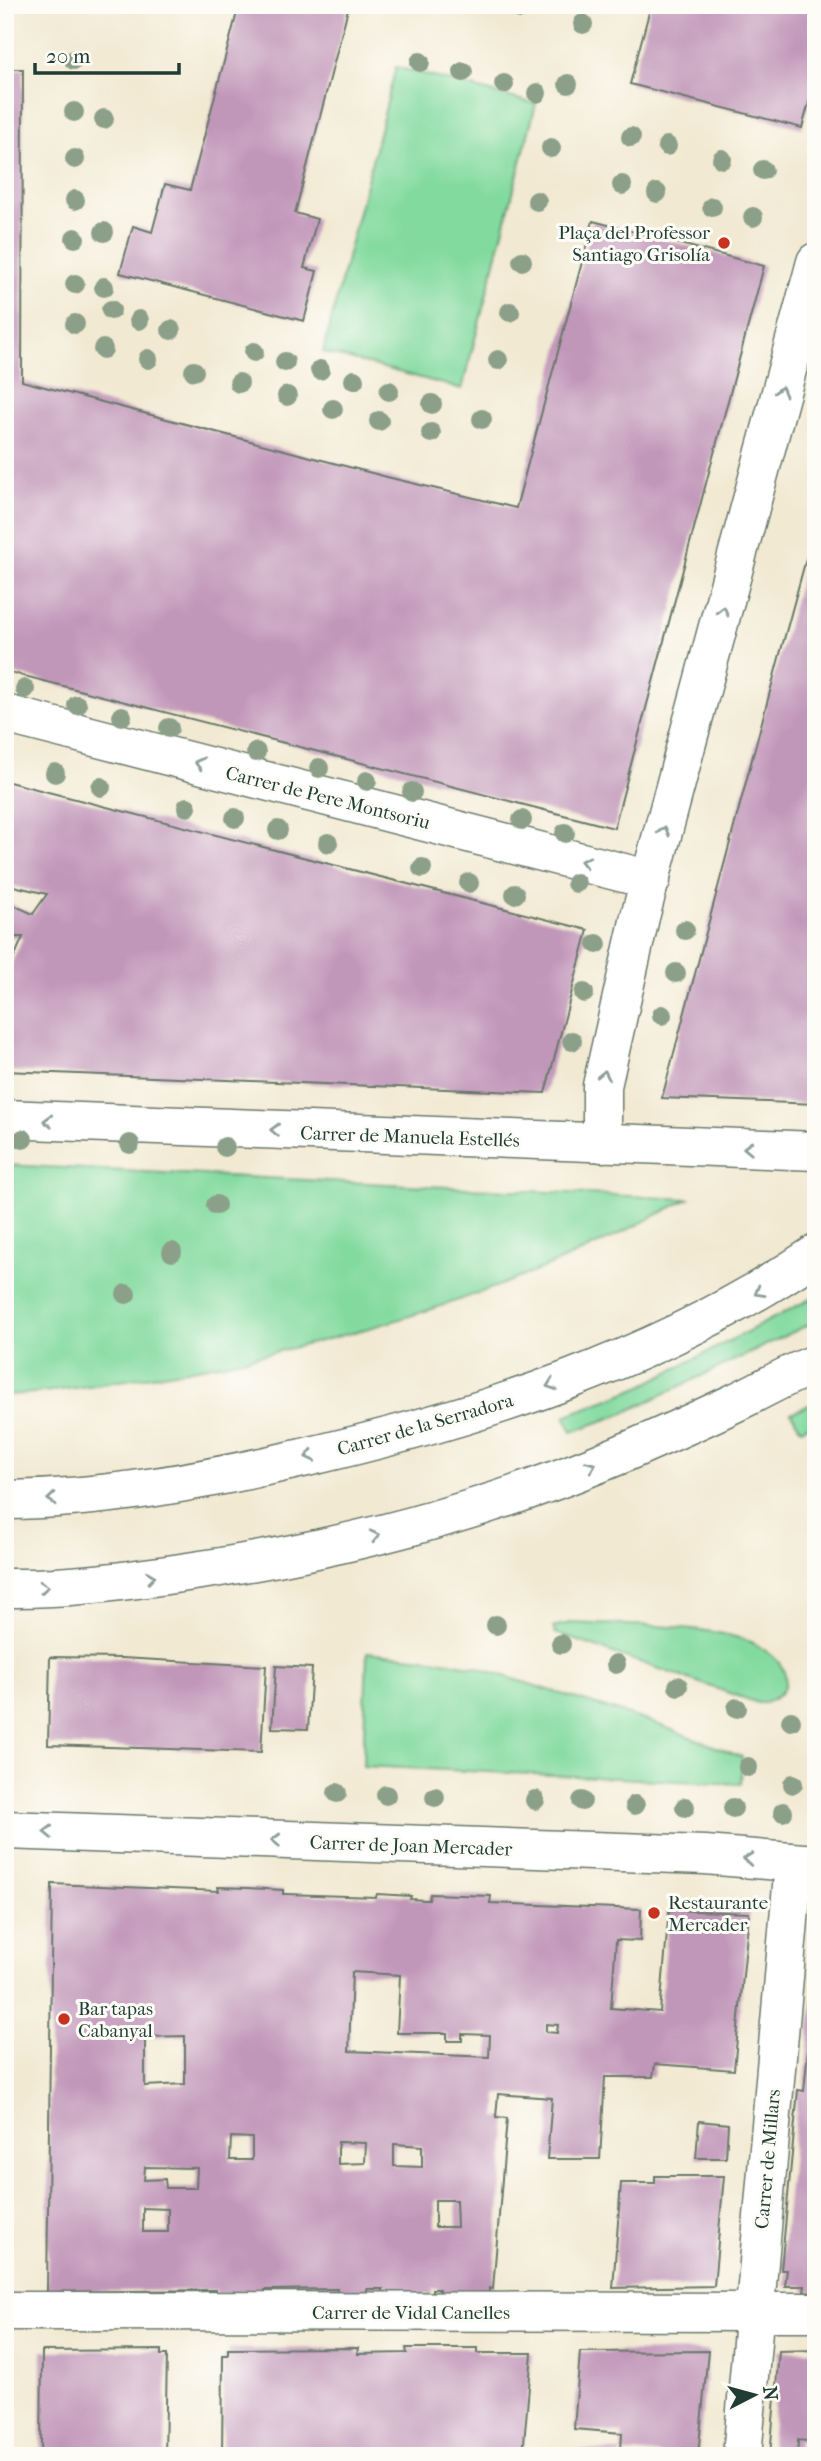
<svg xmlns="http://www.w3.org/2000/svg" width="821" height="2461" font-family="'IM FELL French Canon',serif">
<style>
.green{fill:#82da9e;stroke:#508c69;stroke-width:2}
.building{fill:#c197b9;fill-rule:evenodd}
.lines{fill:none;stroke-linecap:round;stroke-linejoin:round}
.street-casing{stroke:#69796b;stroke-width:41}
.primary-casing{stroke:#69796b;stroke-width:41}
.street{stroke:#fff;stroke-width:38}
.primary{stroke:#fff;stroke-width:38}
.tree{fill:#8ca089}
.oneway{stroke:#8f9e9a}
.poi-dot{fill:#c8321e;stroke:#fdfcf7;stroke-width:2.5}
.labels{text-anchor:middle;stroke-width:6;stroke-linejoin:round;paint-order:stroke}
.poi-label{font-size:19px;fill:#1f3d34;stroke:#fdfcf7;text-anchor:start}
.street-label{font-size:19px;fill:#1f3d34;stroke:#fdfcf7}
</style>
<rect width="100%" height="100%" fill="#fdfcf7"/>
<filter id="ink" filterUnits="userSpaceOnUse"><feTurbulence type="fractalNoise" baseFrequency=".0143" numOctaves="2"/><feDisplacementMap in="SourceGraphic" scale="14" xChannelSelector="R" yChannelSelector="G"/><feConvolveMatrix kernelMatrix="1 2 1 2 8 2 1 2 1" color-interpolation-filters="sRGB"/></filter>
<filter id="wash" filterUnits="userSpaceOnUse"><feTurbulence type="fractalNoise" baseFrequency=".00686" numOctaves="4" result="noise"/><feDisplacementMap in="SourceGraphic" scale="28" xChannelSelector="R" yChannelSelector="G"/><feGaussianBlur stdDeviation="1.57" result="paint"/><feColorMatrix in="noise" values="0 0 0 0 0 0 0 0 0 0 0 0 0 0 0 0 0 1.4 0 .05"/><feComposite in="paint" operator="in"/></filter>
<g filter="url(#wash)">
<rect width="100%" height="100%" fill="#f2e9d2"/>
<!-- green -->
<g class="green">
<polygon points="396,67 536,104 462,389 323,352"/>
<path d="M5 1165 688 1199C652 1217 616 1237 579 1253 443 1313 299 1352 152 1376 104 1383 55 1393 5 1395Z"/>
<polygon points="816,1296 816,1321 624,1413 572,1432 565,1416 642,1386"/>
<polygon points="816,1402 816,1423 801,1429 791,1413"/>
<path d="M570 1623C623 1626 693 1623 743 1639 754 1643 772 1653 779 1663 794 1683 780 1702 758 1703L555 1633 553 1627Z"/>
<polygon points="367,1652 433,1659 475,1667 654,1723 742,1757 741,1784 363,1766"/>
</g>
<g id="blocks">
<!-- building -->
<g class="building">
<polygon points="239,5 349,5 295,213 317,219 304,268 317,271 304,321 120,273 133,226 152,232 165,184 190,190"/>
<polygon points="475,5 525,5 521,18"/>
<polygon points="651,5 816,5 816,77 802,128 630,84"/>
<polygon points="5,69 23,69 22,381 387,477 516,508 593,221 764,266 614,828 5,671"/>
<polygon points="815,526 816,1104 662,1098 780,654"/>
<polygon points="5,781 588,930 545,1093 5,1071 5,978 23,937 5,937 5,901 33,914 47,894 5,884"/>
<polygon points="50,1657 122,1658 266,1666 261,1752 48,1745"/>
<polygon points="276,1666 312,1668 308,1729 272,1728"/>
<path d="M52 1884 219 1891 218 1887 248 1888 283 1890V1894H285L376 1897 377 1894 411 1896 410 1899 425 1900H429L430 1894 491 1896 490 1903 641 1909 640 1941 616 1940 611 2008 660 2012 669 1910 749 1913 734 2070 655 2064 653 2077H605L600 2159H547L552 2098 498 2094 496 2117 507 2118 493 2289 489 2288V2295H440L439 2289H432V2295H383V2289H367L366 2295 337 2296V2289L265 2290V2294H216V2290H212L47 2292ZM352 1972 400 1975 397 2033H447V2041H462V2034L490 2035 489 2057 349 2051ZM546 2024 558 2025 557 2033 546 2032ZM185 2036V2084L145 2086V2037ZM231 2137 252 2138V2160H230ZM338 2142 366 2143 365 2163 338 2164ZM394 2144 422 2146V2167L394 2166ZM145 2167 197 2168 196 2188H166L165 2179 144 2180ZM435 2200H456L457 2227H435ZM143 2208 168 2209V2232H143Z"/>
<polygon points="814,1988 816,1989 816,2292 804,2292 805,2286 785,2286 787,2270 781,2270 798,2090 804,2091"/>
<polygon points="699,2121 728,2124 726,2158 696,2158"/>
<polygon points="655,2176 724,2176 714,2286 613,2288 621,2183 655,2183"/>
<polygon points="358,2348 357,2354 407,2353 406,2348 477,2348 477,2353 532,2353 523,2454 222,2456 223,2355 228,2355 228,2349"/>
<polygon points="161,2350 161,2355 167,2355 165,2456 41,2456 42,2351"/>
<polygon points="816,2350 816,2442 798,2440 797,2456 770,2456 779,2351"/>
<polygon points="708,2351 698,2456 620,2453 620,2456 571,2456 572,2450 621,2451 622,2433 574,2429 580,2352"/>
</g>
</g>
</g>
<g filter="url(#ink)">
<use href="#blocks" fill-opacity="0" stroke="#69796b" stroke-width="2"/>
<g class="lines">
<defs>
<g id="street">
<polyline points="5,714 651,880"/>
<polyline points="5,1119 816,1151"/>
<polyline points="602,1143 602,1086 640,917 816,262"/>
<polyline points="5,1830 705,1855 816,1864"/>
<polyline points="5,2311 816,2312"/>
<polyline points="742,2456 794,1863"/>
</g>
<g id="primary">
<path d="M5 1500C104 1499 202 1481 298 1459 479 1418 661 1359 816 1254"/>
<path d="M5 1588C62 1589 118 1582 174 1574 326 1553 477 1515 619 1455 656 1439 693 1423 730 1405 759 1392 785 1375 816 1364"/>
</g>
</defs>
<!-- street casing -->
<use href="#street" class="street-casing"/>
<!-- primary casing -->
<use href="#primary" class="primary-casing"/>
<!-- street -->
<use href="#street" class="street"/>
<!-- primary -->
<use href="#primary" class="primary"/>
</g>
<!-- trees -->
<g class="tree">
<circle cx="583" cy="24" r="10"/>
<circle cx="74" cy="60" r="10"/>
<circle cx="420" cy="62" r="10"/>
<circle cx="463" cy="72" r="10"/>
<circle cx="504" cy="84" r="10"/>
<circle cx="568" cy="84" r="10"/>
<circle cx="537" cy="93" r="10"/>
<circle cx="74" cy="112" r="10"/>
<circle cx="104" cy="119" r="10"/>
<circle cx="631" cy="137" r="10"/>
<circle cx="667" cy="146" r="10"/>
<circle cx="551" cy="148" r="10"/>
<circle cx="75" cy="159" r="10"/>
<circle cx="722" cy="159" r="10"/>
<circle cx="763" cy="170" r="10"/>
<circle cx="622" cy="185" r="10"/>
<circle cx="657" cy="193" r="10"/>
<circle cx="75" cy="200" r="10"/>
<circle cx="537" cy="201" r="10"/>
<circle cx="712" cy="207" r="10"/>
<circle cx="753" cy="217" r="10"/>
<circle cx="104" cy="232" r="10"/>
<circle cx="75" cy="238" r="10"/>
<circle cx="522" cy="261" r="10"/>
<circle cx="75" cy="284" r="10"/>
<circle cx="104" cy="287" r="10"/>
<circle cx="111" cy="310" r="10"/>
<circle cx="510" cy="312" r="10"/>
<circle cx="139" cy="320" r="10"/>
<circle cx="75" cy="324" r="10"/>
<circle cx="171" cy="330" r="10"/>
<circle cx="103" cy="349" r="10"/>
<circle cx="254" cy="352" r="10"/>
<circle cx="148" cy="359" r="10"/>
<circle cx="498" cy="360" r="10"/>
<circle cx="285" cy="362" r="10"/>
<circle cx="320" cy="370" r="10"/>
<circle cx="194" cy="371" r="10"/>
<circle cx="354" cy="380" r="10"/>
<circle cx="239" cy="383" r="10"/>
<circle cx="389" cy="391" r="10"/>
<circle cx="287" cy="396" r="10"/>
<circle cx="432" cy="404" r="10"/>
<circle cx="333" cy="409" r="10"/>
<circle cx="482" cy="419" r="10"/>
<circle cx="379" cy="421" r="10"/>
<circle cx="431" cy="433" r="10"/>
<circle cx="25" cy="689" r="10"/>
<circle cx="77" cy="705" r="10"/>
<circle cx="122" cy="716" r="10"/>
<circle cx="169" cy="728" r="10"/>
<circle cx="256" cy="752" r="10"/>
<circle cx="319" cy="768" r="10"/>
<circle cx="55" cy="773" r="10"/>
<circle cx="367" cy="781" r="10"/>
<circle cx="101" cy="787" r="10"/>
<circle cx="412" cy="792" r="10"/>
<circle cx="187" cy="807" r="10"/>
<circle cx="235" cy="818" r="10"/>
<circle cx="522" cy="820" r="10"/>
<circle cx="278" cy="830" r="10"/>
<circle cx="565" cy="833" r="10"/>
<circle cx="328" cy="843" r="10"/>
<circle cx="422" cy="868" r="10"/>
<circle cx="469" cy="883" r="10"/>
<circle cx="576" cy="883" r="10"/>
<circle cx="515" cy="894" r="10"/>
<circle cx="685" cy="930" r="10"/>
<circle cx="597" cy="944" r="10"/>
<circle cx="676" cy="973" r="10"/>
<circle cx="584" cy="993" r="10"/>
<circle cx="662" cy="1015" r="10"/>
<circle cx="572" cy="1041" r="10"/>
<circle cx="23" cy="1139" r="10"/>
<circle cx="130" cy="1144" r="10"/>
<circle cx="225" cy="1147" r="10"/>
<circle cx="216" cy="1205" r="10"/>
<circle cx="172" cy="1252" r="10"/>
<circle cx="126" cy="1294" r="10"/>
<circle cx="496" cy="1625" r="10"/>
<circle cx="561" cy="1644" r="10"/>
<circle cx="616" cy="1664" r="10"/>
<circle cx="678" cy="1686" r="10"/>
<circle cx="737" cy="1708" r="10"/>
<circle cx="791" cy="1721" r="10"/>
<circle cx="748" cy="1767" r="10"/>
<circle cx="793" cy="1784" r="10"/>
<circle cx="337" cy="1793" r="10"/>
<circle cx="386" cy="1795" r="10"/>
<circle cx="435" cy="1797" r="10"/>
<circle cx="535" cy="1800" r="10"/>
<circle cx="582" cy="1801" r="10"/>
<circle cx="635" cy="1805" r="10"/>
<circle cx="685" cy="1807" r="10"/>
<circle cx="733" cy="1808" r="10"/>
<circle cx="783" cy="1812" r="10"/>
</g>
<!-- one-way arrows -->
<defs><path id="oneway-chevron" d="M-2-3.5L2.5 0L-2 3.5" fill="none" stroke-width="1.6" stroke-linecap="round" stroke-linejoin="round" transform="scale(1.75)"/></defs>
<g class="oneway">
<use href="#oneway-chevron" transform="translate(781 391) rotate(-75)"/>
<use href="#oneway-chevron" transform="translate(723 611) rotate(-75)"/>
<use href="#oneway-chevron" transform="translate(199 763) rotate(-166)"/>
<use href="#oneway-chevron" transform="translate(664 831) rotate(-75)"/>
<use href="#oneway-chevron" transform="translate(585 862) rotate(-166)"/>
<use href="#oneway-chevron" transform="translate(604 1075) rotate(-78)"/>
<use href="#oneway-chevron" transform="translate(48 1121) rotate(-178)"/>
<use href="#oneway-chevron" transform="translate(275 1130) rotate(-178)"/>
<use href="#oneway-chevron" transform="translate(748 1148) rotate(-178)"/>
<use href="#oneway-chevron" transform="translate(759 1292) rotate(150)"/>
<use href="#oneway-chevron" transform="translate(551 1385) rotate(160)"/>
<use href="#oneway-chevron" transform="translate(310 1456) rotate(167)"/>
<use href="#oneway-chevron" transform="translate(591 1466) rotate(-22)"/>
<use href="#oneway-chevron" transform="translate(52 1499) rotate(175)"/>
<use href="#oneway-chevron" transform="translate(375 1536) rotate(-13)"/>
<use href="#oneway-chevron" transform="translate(151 1577) rotate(-8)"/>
<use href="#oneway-chevron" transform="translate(44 1587) rotate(-4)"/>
<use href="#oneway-chevron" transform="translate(48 1832) rotate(-178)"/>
<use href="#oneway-chevron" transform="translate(276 1840) rotate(-178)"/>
<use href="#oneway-chevron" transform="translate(748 1859) rotate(-175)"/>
</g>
</g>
<!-- markers -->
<g class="poi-dot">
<circle cx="724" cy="243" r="7"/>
<circle cx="654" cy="1913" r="7"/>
<circle cx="64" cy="2019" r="7"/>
</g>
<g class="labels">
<!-- poi labels -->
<g class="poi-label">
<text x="710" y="239" text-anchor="end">Plaça del Professor<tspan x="710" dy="22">Santiago Grisolía</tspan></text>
<text x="668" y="1909">Restaurante<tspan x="668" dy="22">Mercader</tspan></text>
<text x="78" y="2015">Bar tapas<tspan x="78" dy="22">Cabanyal</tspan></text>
</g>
<!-- street labels -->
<g class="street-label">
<text transform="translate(328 797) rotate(14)" y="7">Carrer de Pere Montsoriu</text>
<text transform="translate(410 1136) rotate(2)" y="7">Carrer de Manuela Estellés</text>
<text transform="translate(425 1424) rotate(-16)" y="7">Carrer de la Serradora</text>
<text transform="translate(411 1845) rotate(2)" y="7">Carrer de Joan Mercader</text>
<text transform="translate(767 2159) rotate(-85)" y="7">Carrer de Millars</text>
<text x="411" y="2319">Carrer de Vidal Canelles</text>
</g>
</g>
<!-- margin -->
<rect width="821" height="2461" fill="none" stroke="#fdfcf7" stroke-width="28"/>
<!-- north arrow -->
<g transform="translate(754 2395) rotate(84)" stroke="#fdfcf7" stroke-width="5" paint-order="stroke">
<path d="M0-5L12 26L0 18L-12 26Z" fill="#1f3d34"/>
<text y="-10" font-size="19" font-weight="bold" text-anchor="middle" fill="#1f3d34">N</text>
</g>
<!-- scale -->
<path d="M35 63v10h144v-10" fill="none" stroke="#1f3d34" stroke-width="3.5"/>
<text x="46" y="63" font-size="21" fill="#1f3d34" stroke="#fdfcf7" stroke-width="5" paint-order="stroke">20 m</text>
</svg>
